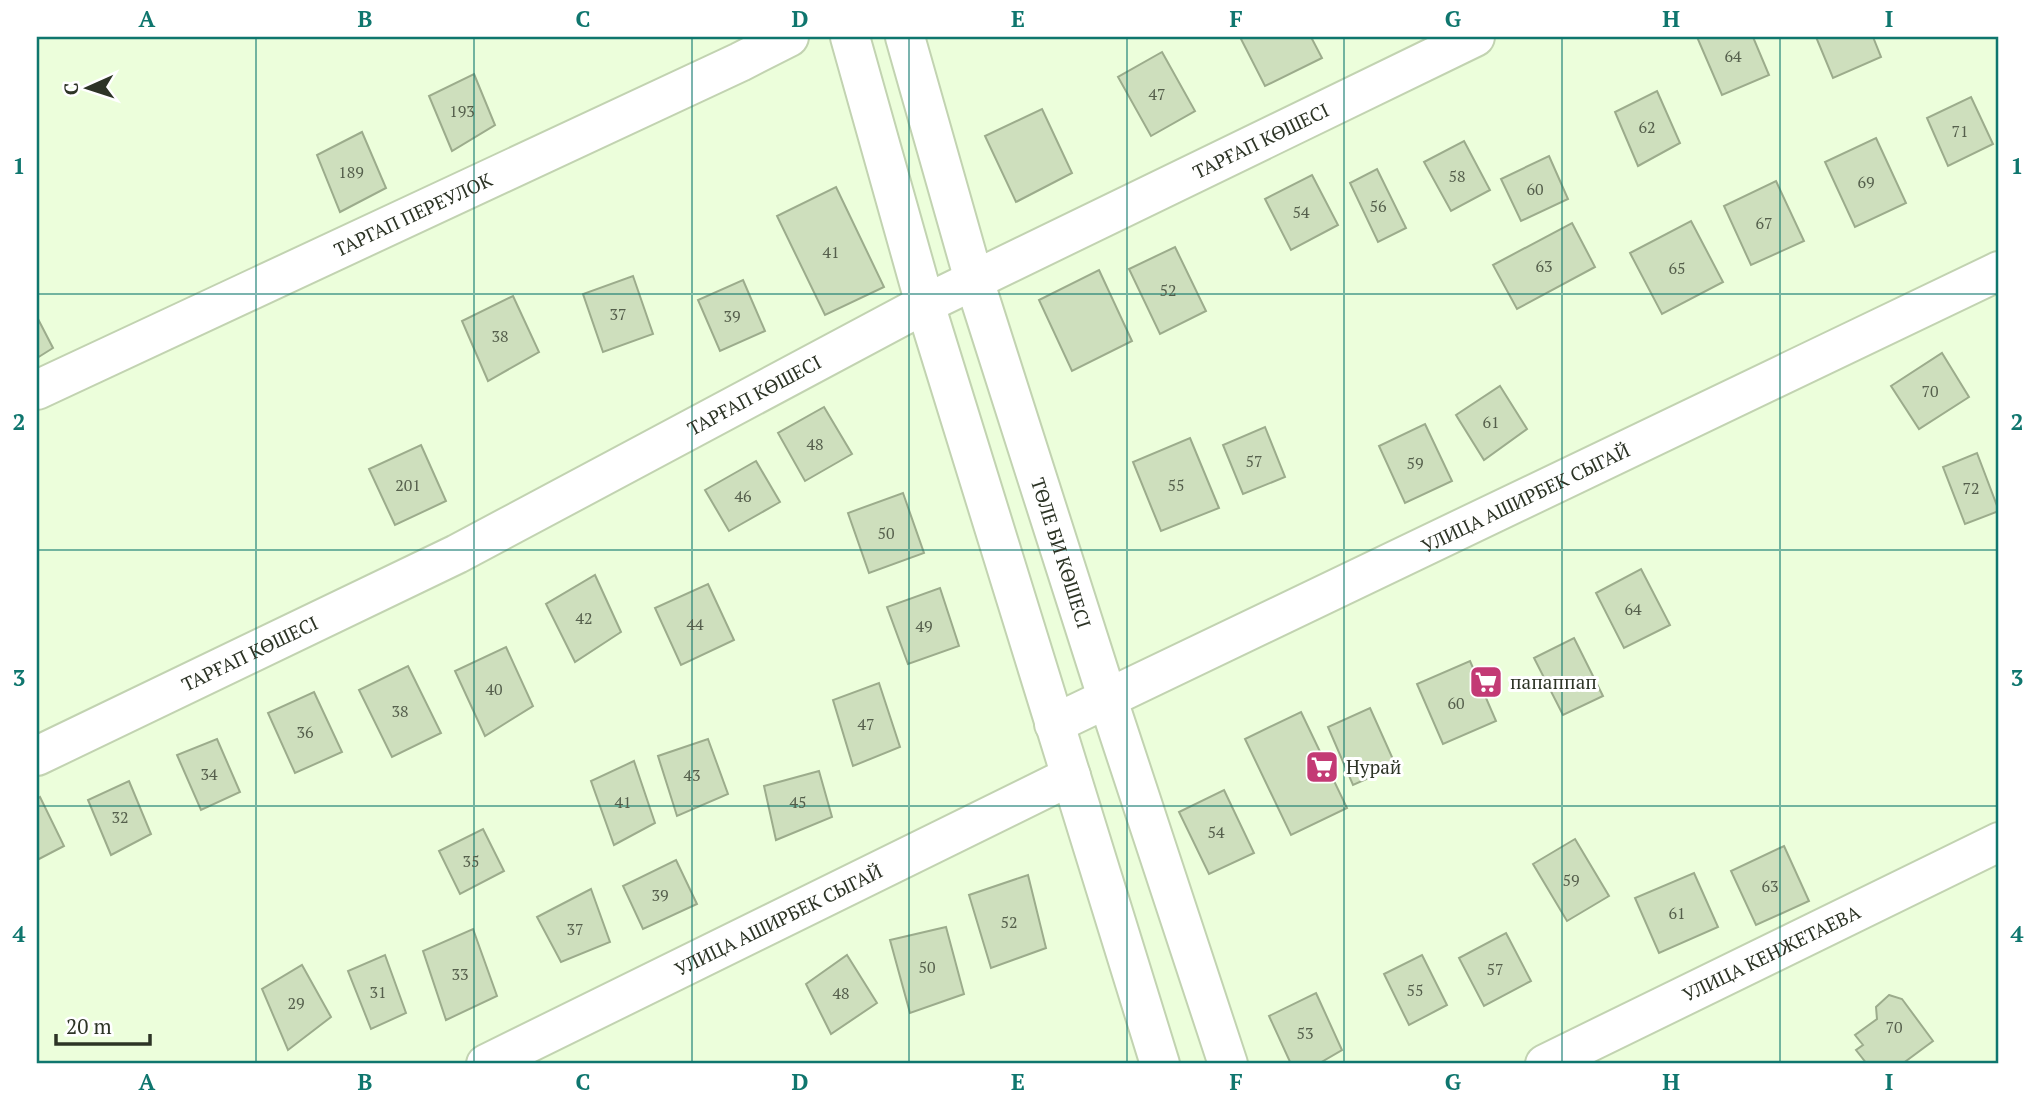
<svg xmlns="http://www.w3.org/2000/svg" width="2036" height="1101" font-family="'PT Serif',serif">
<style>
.building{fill:#cedfbd;stroke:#9cac8c;stroke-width:2}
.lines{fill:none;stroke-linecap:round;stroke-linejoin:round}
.minor-casing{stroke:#c2d3b1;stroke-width:42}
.major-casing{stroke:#c2d3b1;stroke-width:42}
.minor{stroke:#fff;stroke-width:38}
.major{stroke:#fff;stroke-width:38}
.grid{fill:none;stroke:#0f766e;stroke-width:2;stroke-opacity:0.55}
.labels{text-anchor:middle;stroke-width:6;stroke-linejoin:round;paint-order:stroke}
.number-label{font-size:16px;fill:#555f4c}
.street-label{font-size:19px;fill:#2d3426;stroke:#fff}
.poi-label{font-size:19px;fill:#2d3426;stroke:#fff;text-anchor:start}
.neatline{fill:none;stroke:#0f766e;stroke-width:2.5}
.grid-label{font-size:23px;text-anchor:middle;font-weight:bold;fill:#0f766e}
</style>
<rect width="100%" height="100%" fill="#ecfedb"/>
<!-- building -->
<g class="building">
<polygon points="1240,37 1311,37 1322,58 1265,86"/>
<polygon points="1697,37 1753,37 1769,75 1722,95"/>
<polygon points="1816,37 1873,37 1881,57 1833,78"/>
<polygon points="1162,52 1195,111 1151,136 1118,77"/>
<polygon points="474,74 495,125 452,151 429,96"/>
<polygon points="1657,91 1680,143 1638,166 1615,112"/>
<polygon points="1971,97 1993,144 1948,166 1927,118"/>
<polygon points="1042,109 1072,173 1016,202 985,136"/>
<polygon points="362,132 386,188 340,212 317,155"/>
<polygon points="1876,138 1906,203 1855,227 1825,162"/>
<polygon points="1464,141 1490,190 1451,211 1424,162"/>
<polygon points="1549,156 1568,199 1521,221 1501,179"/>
<polygon points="1377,169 1406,228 1378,242 1350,183"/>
<polygon points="1312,175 1338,225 1291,250 1265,199"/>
<polygon points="1776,181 1804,241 1751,265 1724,206"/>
<polygon points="836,187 884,287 825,315 777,216"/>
<polygon points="1691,221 1723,282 1662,314 1630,253"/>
<polygon points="1572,223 1595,267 1517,309 1493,265"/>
<polygon points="1175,247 1206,311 1160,334 1129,269"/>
<polygon points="1099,270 1132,341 1072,371 1039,300"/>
<polygon points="633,276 653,334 603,352 583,294"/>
<polygon points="743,280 765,331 720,351 698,300"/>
<polygon points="513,296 539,352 488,381 462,321"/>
<polygon points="37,317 53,348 37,358"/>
<polygon points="1942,353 1969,397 1919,429 1891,386"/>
<polygon points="1500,386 1527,429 1484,460 1456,415"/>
<polygon points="824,407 852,454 805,481 778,433"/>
<polygon points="1425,424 1452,481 1405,503 1379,446"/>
<polygon points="1265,427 1285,477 1243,494 1223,445"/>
<polygon points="1190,438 1219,508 1161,531 1133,462"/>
<polygon points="421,445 446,501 395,525 369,469"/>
<polygon points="1977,453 1999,511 1965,524 1943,467"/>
<polygon points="756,461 780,502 729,531 705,490"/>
<polygon points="903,493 924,553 869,573 848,513"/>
<polygon points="1641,569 1670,625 1624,648 1596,593"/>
<polygon points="595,575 621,632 575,662 546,604"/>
<polygon points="708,584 734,640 681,665 655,608"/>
<polygon points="940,588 959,646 908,664 887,607"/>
<polygon points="1574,638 1603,696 1563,715 1534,658"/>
<polygon points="506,647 533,706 485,736 455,671"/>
<polygon points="1470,661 1496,721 1443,744 1417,684"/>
<polygon points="408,666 441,733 392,757 359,690"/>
<polygon points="879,683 900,747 853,766 833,700"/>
<polygon points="314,692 342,752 295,773 268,713"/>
<polygon points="1370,708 1396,766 1353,785 1328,727"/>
<polygon points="1301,712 1347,808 1291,835 1245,739"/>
<polygon points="217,739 240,792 201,810 177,755"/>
<polygon points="708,739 728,794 677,816 658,756"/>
<polygon points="634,761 655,823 614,845 591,781"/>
<polygon points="819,771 832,817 776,840 764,786"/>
<polygon points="129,781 151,834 111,855 88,800"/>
<polygon points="1224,790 1254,853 1209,874 1179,812"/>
<polygon points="40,797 64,846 37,860 37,799"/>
<polygon points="483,829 504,871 460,894 439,851"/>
<polygon points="1575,839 1609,896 1567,921 1533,864"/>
<polygon points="1784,846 1809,901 1756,925 1731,871"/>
<polygon points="676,860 697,904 643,929 623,886"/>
<polygon points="1694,873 1718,927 1659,953 1635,898"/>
<polygon points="1028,875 1046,948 991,968 969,895"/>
<polygon points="591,889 610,942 561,962 537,917"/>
<polygon points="946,927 964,994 910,1013 890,940"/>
<polygon points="473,929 497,996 446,1020 423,951"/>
<polygon points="1506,933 1531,981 1484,1006 1459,958"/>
<polygon points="385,955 406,1013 371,1029 348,971"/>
<polygon points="847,955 877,1003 831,1034 806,984"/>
<polygon points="1422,955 1447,1005 1409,1025 1384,974"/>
<polygon points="302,965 331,1017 288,1050 262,989"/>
<polygon points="1316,993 1342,1050 1318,1064 1291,1064 1269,1016"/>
<polygon points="1889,995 1902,999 1933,1041 1902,1064 1867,1064 1856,1050 1863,1045 1855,1035 1877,1019 1876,1007"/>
</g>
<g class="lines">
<defs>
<g id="minor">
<path id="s1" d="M37 390 740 62 789 37"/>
<path id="s2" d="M1054 724 1999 271"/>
<path id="s3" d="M37 756 457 554 925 304 1475 37"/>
<path id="s4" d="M486 1064 1071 776"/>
<path id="s5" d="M1545 1064 1999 842"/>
</g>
<g id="major">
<polyline points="850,37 925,304 1160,1064"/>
<path id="s6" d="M905 37 974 280 1108 700 1228 1064"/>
</g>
</defs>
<!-- minor casing -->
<use href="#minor" class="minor-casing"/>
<!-- major casing -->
<use href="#major" class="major-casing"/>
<!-- minor -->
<use href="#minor" class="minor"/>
<!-- major -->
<use href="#major" class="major"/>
</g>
<!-- grid -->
<path class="grid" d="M256 37V1064M474 37V1064M692 37V1064M909 37V1064M1127 37V1064M1344 37V1064M1562 37V1064M1780 37V1064M37 294H1999M37 550H1999M37 806H1999"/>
<!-- icons -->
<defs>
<symbol id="supermarket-square" viewBox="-11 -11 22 22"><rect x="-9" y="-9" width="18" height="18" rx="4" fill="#c33a75" stroke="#fff"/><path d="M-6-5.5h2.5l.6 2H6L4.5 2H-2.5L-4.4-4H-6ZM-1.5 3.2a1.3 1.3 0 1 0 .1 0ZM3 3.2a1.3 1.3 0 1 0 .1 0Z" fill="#fff"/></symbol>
</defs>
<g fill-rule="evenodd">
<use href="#supermarket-square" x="1467" y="663" width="38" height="38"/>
<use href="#supermarket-square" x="1303" y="748" width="38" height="38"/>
</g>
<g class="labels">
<!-- number labels -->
<g class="number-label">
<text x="1733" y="62">64</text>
<text x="1157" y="100">47</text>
<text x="462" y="117">193</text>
<text x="1647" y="133">62</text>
<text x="1960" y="137">71</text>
<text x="351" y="178">189</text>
<text x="1457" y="182">58</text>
<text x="1866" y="188">69</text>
<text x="1535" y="195">60</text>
<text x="1378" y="212">56</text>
<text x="1301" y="218">54</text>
<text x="1764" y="229">67</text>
<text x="831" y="258">41</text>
<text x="1544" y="272">63</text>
<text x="1677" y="274">65</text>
<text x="1168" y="296">52</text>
<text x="618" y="320">37</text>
<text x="732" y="322">39</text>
<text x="500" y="342">38</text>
<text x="1930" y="397">70</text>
<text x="1491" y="428">61</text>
<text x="815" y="450">48</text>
<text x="1254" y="467">57</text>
<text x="1415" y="469">59</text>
<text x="408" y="491">201</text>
<text x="1176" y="491">55</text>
<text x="1971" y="494">72</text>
<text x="743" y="502">46</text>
<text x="886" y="539">50</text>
<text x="1633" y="615">64</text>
<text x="584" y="624">42</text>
<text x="695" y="630">44</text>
<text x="924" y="632">49</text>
<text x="494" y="695">40</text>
<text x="1456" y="709">60</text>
<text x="400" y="717">38</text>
<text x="866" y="730">47</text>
<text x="305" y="738">36</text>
<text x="209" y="780">34</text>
<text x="692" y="781">43</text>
<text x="623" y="808">41</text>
<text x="798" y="808">45</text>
<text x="120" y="823">32</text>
<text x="1216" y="838">54</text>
<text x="471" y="867">35</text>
<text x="1571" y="886">59</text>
<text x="1770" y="892">63</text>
<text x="660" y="901">39</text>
<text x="1677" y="919">61</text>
<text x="1009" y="928">52</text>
<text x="575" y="935">37</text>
<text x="927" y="973">50</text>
<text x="1495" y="975">57</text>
<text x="460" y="980">33</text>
<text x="1415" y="996">55</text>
<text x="378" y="998">31</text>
<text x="841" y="999">48</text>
<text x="296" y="1009">29</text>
<text x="1894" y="1033">70</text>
<text x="1305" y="1039">53</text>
</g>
<!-- street labels -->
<g class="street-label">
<text dy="7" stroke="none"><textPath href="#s3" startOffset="1370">ТАРҒАП КӨШЕСІ</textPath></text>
<text dy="7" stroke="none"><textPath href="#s1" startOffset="415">ТАРГАП ПЕРЕУЛОК</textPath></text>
<text dy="7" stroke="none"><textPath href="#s3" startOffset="803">ТАРҒАП КӨШЕСІ</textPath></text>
<text dy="7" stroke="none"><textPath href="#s2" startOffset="523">УЛИЦА АШИРБЕК СЫГАЙ</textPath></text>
<text dy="7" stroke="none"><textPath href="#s6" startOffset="539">ТӨЛЕ БИ КӨШЕСІ</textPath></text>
<text dy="7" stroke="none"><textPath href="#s3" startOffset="236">ТАРҒАП КӨШЕСІ</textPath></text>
<text dy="7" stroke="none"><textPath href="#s4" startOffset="326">УЛИЦА АШИРБЕК СЫГАЙ</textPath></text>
<text dy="7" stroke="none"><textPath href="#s5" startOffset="252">УЛИЦА КЕНЖЕТАЕВА</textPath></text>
</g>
<!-- poi labels -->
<g class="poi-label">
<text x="1510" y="689">папаппап</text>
<text x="1346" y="774">Нурай</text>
</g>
</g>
<!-- border -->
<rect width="2036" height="1101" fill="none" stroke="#ffffff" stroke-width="77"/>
<!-- north arrow -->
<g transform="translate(88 88) rotate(267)" stroke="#ffffff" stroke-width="5" paint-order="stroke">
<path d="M0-5L12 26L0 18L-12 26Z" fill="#2d3426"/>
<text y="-10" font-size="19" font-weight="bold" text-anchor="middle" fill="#2d3426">С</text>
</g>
<!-- scale -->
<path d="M56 1034v10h94v-10" fill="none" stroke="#2d3426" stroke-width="3.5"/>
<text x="66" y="1034" font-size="21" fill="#2d3426" stroke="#ffffff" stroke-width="5" paint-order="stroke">20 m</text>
<rect x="38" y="38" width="1959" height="1024" class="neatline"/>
<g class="grid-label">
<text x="147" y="27">A</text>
<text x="365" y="27">B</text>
<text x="583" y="27">C</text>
<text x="800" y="27">D</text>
<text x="1018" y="27">E</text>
<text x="1236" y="27">F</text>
<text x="1453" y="27">G</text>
<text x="1671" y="27">H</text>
<text x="1889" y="27">I</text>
<text x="19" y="174">1</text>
<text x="2017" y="174">1</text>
<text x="19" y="430">2</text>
<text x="2017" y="430">2</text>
<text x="19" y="686">3</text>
<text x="2017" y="686">3</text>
<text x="19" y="942">4</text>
<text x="2017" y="942">4</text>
<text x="147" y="1090">A</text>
<text x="365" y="1090">B</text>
<text x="583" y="1090">C</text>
<text x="800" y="1090">D</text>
<text x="1018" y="1090">E</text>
<text x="1236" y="1090">F</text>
<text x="1453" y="1090">G</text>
<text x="1671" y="1090">H</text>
<text x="1889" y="1090">I</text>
</g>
</svg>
